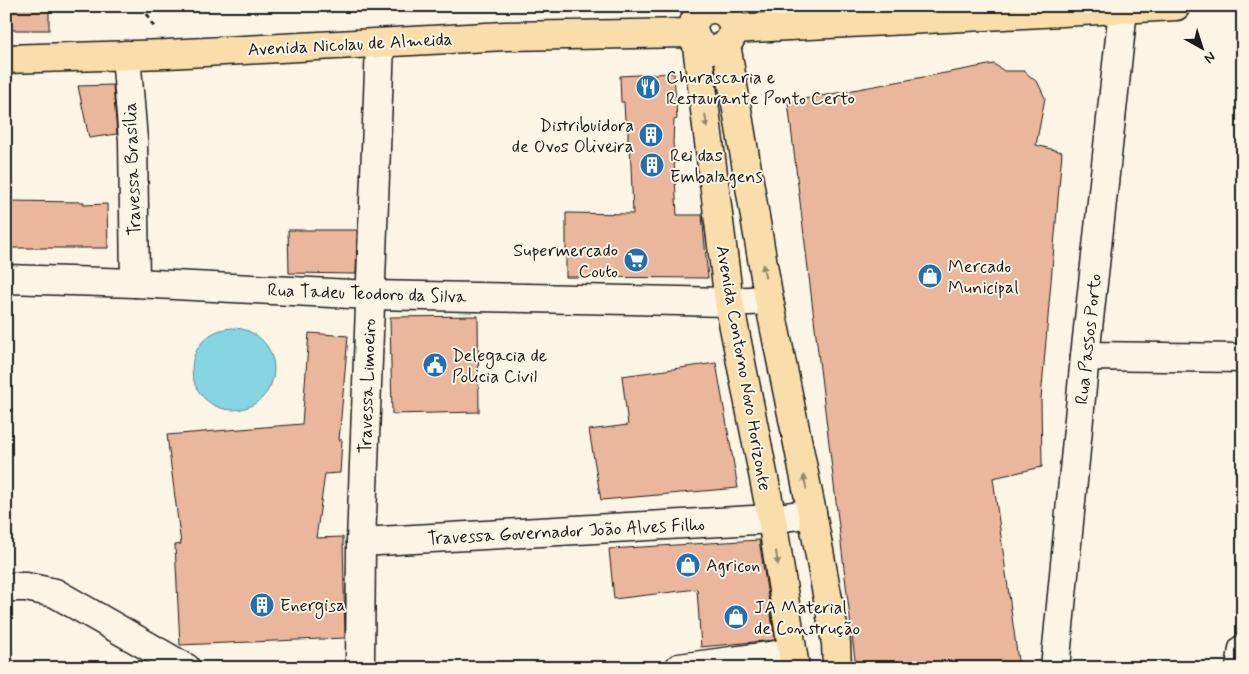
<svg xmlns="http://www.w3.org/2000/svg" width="1249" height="674" font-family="Mynerve,sans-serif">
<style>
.green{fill:#a6e9b3;stroke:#618268}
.water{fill:#85d5e2;stroke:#5b8b93}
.building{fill:#eab79c;stroke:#1c1c1c}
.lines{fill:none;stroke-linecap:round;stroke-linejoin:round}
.minor-casing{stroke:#1c1c1c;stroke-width:31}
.major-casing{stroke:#1c1c1c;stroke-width:31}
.path{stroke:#1c1c1c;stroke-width:3;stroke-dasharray:5 4;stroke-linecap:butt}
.minor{stroke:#fcf5e5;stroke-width:28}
.major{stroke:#f9deab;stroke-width:28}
.oneway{fill:#96876b}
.labels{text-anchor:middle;stroke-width:4;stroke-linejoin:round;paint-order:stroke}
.street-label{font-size:18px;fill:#1c1c1c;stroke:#fcf5e5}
.poi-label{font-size:18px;fill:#1c1c1c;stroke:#fcf5e5;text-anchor:start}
</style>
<rect width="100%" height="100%" fill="#fcf5e5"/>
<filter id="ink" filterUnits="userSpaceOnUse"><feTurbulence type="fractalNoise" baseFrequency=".02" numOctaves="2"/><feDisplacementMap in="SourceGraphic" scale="10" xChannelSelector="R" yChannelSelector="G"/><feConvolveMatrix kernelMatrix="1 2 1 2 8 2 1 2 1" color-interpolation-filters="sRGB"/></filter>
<g filter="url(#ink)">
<!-- green -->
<polygon class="green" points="753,6 833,6 753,12"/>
<!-- water -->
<circle class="water" cx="233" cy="369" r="41"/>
<!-- building -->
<g class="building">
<rect x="6" y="6" width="43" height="24"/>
<polygon points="994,64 1004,71 1024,71 1038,83 1045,98 1036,145 1062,152 1041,399 1042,467 993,478 1019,668 856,668 788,102"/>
<polygon points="674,73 677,119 674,120 673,142 677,215 702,215 708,278 566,277 566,213 633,214 630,143 628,143 628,121 625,121 624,102 621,102 620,76"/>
<polygon points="113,85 117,134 89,138 78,86"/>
<polygon points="6,201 84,202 84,205 107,204 108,248 6,248"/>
<polygon points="288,230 357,230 356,274 289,273"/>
<polygon points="478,316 479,412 392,414 390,317"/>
<polygon points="309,333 348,336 339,440 342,440 340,473 325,474 316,538 343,537 345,638 180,645 175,545 181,544 167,435 302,424"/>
<polygon points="716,363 738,488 601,500 589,430 628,425 622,376"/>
<polygon points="759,540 775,640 701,647 697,589 614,599 609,549"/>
</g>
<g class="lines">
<defs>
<g id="minor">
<polyline points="126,55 133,140 135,283"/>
<polyline points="6,279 135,283 370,295 729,302 769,300"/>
<polyline points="1085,356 1243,358"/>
<polyline points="361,542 772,519 812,513"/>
<polyline points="6,587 26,587 55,593 186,668"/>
<polyline points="360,668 361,542 380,44"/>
<polyline points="679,668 792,653"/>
<polyline points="1055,668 1085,356 1123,10"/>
<polyline points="1240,668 1243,649"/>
</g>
<g id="major">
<circle cx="713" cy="29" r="20"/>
<polyline points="733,29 1176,6"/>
<polyline points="696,38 729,302 772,519 795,668"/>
<polyline points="726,44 769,300 812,513 836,643 837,668"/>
<polyline points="6,59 167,54 505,36 694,33"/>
</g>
</defs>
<!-- minor casing -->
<use href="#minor" class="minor-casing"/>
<!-- major casing -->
<use href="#major" class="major-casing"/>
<!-- path -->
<polyline class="path" points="143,6 155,29"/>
<!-- minor -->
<use href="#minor" class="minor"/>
<!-- major -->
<use href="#major" class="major"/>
</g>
<!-- one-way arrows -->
<defs><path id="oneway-solid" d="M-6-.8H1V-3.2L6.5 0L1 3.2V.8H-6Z" transform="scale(1.25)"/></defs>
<g class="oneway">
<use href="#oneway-solid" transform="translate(706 121) rotate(83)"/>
<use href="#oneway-solid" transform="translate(764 271) rotate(-100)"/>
<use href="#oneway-solid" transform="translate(805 482) rotate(-101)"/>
<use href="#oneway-solid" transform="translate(777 558) rotate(82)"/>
</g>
</g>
<!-- icons -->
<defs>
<symbol id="restaurant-disc" viewBox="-11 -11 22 22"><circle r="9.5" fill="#1f6fb2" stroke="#fcf5e5"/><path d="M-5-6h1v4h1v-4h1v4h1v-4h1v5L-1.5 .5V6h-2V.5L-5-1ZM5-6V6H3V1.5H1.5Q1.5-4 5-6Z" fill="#fff"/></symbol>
<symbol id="building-disc" viewBox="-11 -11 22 22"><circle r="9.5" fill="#1f6fb2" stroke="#fcf5e5"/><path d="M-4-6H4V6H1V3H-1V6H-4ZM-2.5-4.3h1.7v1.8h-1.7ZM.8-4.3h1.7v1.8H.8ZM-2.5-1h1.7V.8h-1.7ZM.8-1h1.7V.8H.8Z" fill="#fff"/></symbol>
<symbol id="supermarket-disc" viewBox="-11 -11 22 22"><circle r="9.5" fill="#1f6fb2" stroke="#fcf5e5"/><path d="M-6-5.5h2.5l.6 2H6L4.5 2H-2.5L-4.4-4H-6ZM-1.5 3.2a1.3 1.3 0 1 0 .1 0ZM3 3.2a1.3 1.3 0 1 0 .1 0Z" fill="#fff"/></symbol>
<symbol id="shop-disc" viewBox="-11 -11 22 22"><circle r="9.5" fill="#1f6fb2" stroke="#fcf5e5"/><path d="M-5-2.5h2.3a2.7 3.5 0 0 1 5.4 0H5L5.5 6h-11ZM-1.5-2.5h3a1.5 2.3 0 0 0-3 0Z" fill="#fff"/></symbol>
<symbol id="civic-disc" viewBox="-11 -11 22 22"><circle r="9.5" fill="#1f6fb2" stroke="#fcf5e5"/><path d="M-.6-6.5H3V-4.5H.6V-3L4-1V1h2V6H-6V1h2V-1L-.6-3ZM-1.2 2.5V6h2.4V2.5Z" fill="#fff"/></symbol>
</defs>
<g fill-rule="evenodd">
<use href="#restaurant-disc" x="634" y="73" width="28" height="28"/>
<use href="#building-disc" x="637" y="121" width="28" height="28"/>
<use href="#building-disc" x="638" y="151" width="28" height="28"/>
<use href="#supermarket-disc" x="622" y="246" width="28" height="28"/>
<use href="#shop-disc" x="916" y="262" width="28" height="28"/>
<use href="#civic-disc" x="421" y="351" width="28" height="28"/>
<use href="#shop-disc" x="674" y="551" width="28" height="28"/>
<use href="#building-disc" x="248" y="591" width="28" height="28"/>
<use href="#shop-disc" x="722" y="603" width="28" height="28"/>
</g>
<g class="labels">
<!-- street labels -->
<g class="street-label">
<text transform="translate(350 44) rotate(-3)" y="6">Avenida Nicolau de Almeida</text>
<text transform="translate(132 169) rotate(-92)" y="6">Travessa Brasília</text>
<text transform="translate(367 293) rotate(2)" y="6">Rua Tadeu Teodoro da Silva</text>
<text transform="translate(1088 339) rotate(-84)" y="6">Rua Passos Porto</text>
<text transform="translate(744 368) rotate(80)" y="6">Avenida Contorno Novo Horizonte</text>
<text transform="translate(367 386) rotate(-88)" y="6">Travessa Limoeiro</text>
<text transform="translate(566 531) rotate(-3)" y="6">Travessa Governador João Alves Filho</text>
</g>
<!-- poi labels -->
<g class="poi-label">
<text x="666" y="83">Churascaria e<tspan x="666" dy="21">Restaurante Ponto Certo</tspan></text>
<text x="634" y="131" text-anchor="end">Distribuidora<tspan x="634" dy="21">de Ovos Oliveira</tspan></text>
<text x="670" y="161">Rei das<tspan x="670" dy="21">Embalagens</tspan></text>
<text x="618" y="256" text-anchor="end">Supermercado<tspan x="618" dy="21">Couto</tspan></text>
<text x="948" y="272">Mercado<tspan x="948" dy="21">Municipal</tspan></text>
<text x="452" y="361">Delegacia de<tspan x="452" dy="21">Policia Civil</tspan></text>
<text x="706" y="571">Agricon</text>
<text x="280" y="611">Energisa</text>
<text x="754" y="613">JA Material<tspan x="754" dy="21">de Construção</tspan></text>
</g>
</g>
<!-- margin -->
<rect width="1249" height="674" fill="none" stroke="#fcf5e5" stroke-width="25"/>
<rect x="12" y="12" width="1224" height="649" fill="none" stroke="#1c1c1c" stroke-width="2" filter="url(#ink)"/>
<!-- north arrow -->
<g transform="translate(1202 48) rotate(141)" stroke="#fcf5e5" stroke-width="4" paint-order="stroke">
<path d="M0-4L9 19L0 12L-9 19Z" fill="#1c1c1c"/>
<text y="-8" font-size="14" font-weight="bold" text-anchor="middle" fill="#1c1c1c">N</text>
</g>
</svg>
